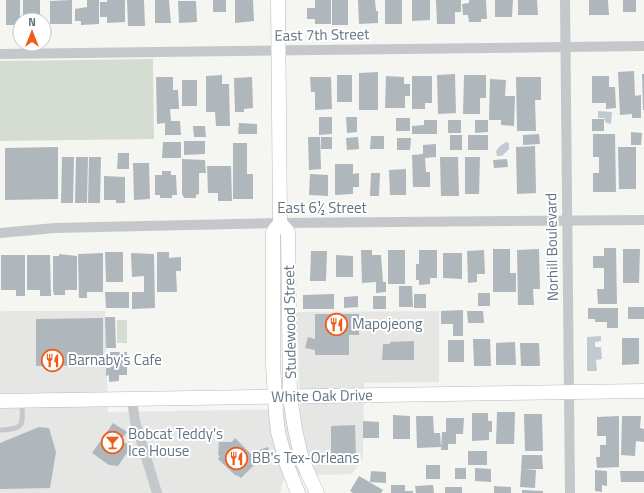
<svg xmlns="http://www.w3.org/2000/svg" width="644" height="493" font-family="'Titillium Web',sans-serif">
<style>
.built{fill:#e6e7e5}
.green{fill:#d5ddd2}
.water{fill:#c0cad0}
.building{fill:#afb6bc}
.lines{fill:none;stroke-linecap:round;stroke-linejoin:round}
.secondary-casing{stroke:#b6bbc0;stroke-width:15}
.service{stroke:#c4c8cb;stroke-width:5}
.minor{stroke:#c4c8cb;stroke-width:10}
.secondary{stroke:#fff;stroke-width:14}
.labels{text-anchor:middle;stroke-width:4;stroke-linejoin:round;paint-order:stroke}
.street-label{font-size:15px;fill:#627384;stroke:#fff}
.poi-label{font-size:15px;fill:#627384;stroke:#fff;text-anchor:start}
</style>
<rect width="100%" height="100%" fill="#f5f6f1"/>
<!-- built -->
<polygon class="built" points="3,311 105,311 108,412 300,409 297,312 439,311 439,382 364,383 363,458 352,474 285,476 280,493 0,493 0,312"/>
<!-- green -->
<g class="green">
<polygon points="153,59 154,139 0,141 0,61"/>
<rect x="117" y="320" width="10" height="23"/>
</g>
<!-- water -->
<g class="water">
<polygon points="598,111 612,112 611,124 606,123 604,118 598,118"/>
<polygon points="506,142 509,143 509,149 502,156 497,156 496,151 500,146"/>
<polygon points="601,336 601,341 595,342 595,347 601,347 602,359 596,360 597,371 587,371 587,337"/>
</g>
<!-- building -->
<g class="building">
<rect x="6" y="0" width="14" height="25"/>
<rect x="23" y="0" width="17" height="20"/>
<polygon points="72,0 72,24 50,24 50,1"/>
<polygon points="87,0 99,0 99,24 81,25 81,21 75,21 75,9 87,7"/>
<polygon points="107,0 125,0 125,22 107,23 107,17 100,17 100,2 107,2"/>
<polygon points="127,0 144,0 145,26 128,26"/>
<polygon points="155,0 169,0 171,23 155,23"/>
<rect x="213" y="0" width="13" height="12"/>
<polygon points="235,0 253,0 254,21 235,23"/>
<polygon points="315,0 331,0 331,24 315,24 315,19 307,19 307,8 315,8"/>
<rect x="332" y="0" width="16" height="25"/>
<polygon points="358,0 375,0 376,11 378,11 378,23 359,24"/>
<rect x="385" y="0" width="17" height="24"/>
<polygon points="412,0 430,0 430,20 412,21"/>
<polygon points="436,0 461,0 461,12 455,12 455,24 437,24"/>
<polygon points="469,0 486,0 487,19 481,19 481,22 469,22 468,15 463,15 462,4 469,3"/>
<polygon points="495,0 513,0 512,17 495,17"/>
<polygon points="518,0 537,0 538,15 518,15"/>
<polygon points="589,0 608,0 609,15 589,15"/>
<rect x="623" y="0" width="13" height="12"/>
<polygon points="178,1 196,1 197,22 179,23"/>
<polygon points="634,71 635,96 641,95 641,118 632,118 632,114 620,115 618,72"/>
<polygon points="378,72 378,110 359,110 359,73"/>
<polygon points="455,74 456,113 438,114 437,75"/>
<polygon points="642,74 644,74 644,110 643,110"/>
<polygon points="222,75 222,84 229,84 230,126 216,126 215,112 206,112 206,76"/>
<rect x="337" y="75" width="15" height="27"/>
<polygon points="464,75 486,75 486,98 480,98 480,114 463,114"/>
<polygon points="386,76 404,77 404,84 410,84 410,96 405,96 405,108 385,108"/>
<polygon points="412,76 432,76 432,103 425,103 425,109 412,109"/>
<polygon points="592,76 609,76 609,87 615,87 616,108 606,109 606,103 592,103"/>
<polygon points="156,77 173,77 173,90 178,90 179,109 170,109 171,121 180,121 181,135 165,135 165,123 157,124"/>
<polygon points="252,77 253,108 244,109 244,112 235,112 234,78"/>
<polygon points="310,77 331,77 332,109 315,110 315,92 311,92"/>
<polygon points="516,77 541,77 541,100 535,100 536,131 517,131"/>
<polygon points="490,79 506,80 505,96 515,96 514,126 501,125 501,120 489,120"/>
<rect x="182" y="80" width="15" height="26"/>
<polygon points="319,117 332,117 332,134 319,135"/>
<polygon points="346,117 357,117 357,132 347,133"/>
<rect x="396" y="118" width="14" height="13"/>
<rect x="592" y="119" width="12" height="12"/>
<polygon points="424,120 437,120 437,134 412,134 412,126 424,125"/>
<rect x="448" y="120" width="13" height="13"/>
<polygon points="475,120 488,120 488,132 475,133"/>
<polygon points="239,123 257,124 257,134 238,134"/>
<polygon points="193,126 205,126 206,137 194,137"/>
<polygon points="631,132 642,133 641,145 631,145"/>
<polygon points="539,134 540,144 523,145 523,135"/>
<polygon points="593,134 615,134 616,192 593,192 593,173 599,173 599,157 593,157"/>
<rect x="450" y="135" width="12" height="15"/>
<rect x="468" y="135" width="20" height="15"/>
<polygon points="371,136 384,136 384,149 370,149"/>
<polygon points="308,137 320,137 321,169 309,170"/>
<rect x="321" y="137" width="11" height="12"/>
<polygon points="358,137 359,149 347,150 346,138"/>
<polygon points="397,138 411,138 410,150 397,150"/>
<polygon points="184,141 205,141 205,154 184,155"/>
<polygon points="163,142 181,142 181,158 162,158"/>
<polygon points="233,143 247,143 247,174 253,174 253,199 233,199"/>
<polygon points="436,144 436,157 425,158 426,172 430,172 430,187 413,187 412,155 423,154 423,145"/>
<polygon points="535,146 536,193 517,194 516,147"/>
<polygon points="58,147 58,199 5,200 5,148"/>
<polygon points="618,147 636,147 636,189 619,189"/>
<polygon points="118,153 129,153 129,169 117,169"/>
<polygon points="62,157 74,157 73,203 61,203"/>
<polygon points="76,157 88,157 87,203 75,203"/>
<polygon points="89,157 101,157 100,203 88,203"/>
<polygon points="440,157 458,157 459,196 441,196"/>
<polygon points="465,157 480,157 479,194 465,194"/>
<polygon points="182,159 205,160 206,173 199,173 199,194 196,195 196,198 184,198 182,194"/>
<polygon points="507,159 508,167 494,168 493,160"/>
<polygon points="133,163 149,163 150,199 134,200"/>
<polygon points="335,164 353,164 353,174 359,173 359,187 353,187 353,194 335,195"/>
<polygon points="207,166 231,166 232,201 218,201 218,193 208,193"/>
<polygon points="406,169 406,195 390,195 389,170"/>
<polygon points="162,171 171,171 171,175 176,175 177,195 172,195 172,198 160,198 160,195 155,195 155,175 162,175"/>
<polygon points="371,173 380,173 379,196 370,196"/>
<polygon points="310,174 328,175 328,196 309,195"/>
<polygon points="104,176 125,177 125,203 116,203 116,200 104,200"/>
<polygon points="604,248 616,248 617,304 598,304 597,289 604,289 604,268 593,268 593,256 604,256"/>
<polygon points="493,249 510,249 510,273 516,273 516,292 493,292"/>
<polygon points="539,249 540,289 533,289 534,305 518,305 517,250"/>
<polygon points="623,249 640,249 639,283 623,283"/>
<polygon points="361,250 372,250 372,255 381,255 383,282 386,282 386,292 376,293 376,282 362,283"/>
<rect x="388" y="250" width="17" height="34"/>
<polygon points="419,250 437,250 437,278 430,278 430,284 419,285 419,280 416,280 416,264 419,264"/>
<polygon points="484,250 485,274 477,274 477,282 468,283 467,251"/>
<polygon points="311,251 327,251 326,281 310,281"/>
<polygon points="105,252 123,252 123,282 106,282"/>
<polygon points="157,252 169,252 169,258 181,257 181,271 176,271 177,292 157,292"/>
<polygon points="103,253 103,292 87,292 87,298 79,298 78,254"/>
<polygon points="131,253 154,254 155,308 132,309 132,292 144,292 144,276 132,277"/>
<polygon points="443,253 462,253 462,279 443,278"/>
<polygon points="59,254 77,256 77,290 65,290 65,295 54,295 53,289 53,256 59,256"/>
<polygon points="1,255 25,255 25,296 16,296 16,290 1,290"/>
<polygon points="27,255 50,255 51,296 40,296 40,290 27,290"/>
<polygon points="336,255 353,256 353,277 336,277"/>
<polygon points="399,286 412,286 413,307 399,307"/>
<polygon points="105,292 129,292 129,308 106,308"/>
<rect x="478" y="293" width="12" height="13"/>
<polygon points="334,294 334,309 303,309 303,295"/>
<rect x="414" y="294" width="12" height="14"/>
<polygon points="358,296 358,307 344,308 344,297"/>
<rect x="373" y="296" width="13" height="13"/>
<rect x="628" y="307" width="16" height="12"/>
<polygon points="588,308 618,308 618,328 607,328 607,322 595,322 595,319 588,319"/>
<polygon points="463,310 463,336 453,336 453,324 441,324 441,311"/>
<polygon points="467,311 483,311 484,323 468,323"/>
<polygon points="315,314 359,314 359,335 349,335 349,355 315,355 315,350 305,348 308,337 315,339"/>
<polygon points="105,317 115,317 116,348 106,348"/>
<polygon points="103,318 103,365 36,366 36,319"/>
<polygon points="622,338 639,338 639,364 622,365"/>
<polygon points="473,339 490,339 491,366 474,366"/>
<rect x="448" y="340" width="16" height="22"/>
<polygon points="414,341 414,360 382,360 383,344 390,344 390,342"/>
<polygon points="515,342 516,365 496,365 496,343"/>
<polygon points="520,343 539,343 540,366 521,366"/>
<polygon points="110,352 127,352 127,375 119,375 119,381 109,382 109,375 106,376 106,368 110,368"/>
<polygon points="497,412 515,412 514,444 496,444"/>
<polygon points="472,413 488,413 488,421 492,421 492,432 489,432 489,440 472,441"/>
<polygon points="524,414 542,414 543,451 525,451"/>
<polygon points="393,415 410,416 410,439 393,439"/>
<polygon points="416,416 433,416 434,433 440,433 441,447 417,448"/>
<polygon points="619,416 619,467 597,468 596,457 600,457 600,445 606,445 606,436 597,436 597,417"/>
<polygon points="622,416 641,416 640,428 644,429 644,442 636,441 635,456 621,455"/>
<polygon points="446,418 464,418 463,434 456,434 456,444 448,444 448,450 441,450 442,432 446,432"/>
<polygon points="363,421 379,422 379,438 363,438"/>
<polygon points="113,423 127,432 121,440 131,447 118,466 109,465 92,453"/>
<polygon points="355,425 356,456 331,457 331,426"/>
<polygon points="39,427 49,428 56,452 50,488 0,489 0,443"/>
<polygon points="235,438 258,461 241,478 237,475 236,476 218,459 220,456 218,455 219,442 232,442"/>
<polygon points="268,447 271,457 260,461 256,451"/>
<rect x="468" y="451" width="19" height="14"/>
<polygon points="522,455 542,455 543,469 524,469 536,470 535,488 520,487"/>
<rect x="426" y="465" width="14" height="14"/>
<rect x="455" y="468" width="11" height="11"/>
<polygon points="475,468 491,469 491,482 475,481"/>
<polygon points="595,470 607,471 607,486 602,485 602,492 595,491"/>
<polygon points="371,471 386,472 386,483 370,482"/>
<polygon points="620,471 644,471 644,482 621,482"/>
<polygon points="359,476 383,490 381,493 353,493 350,491"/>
<polygon points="391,485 405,485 405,491 413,491 413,493 391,493"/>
<polygon points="433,485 434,493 416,493 415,486"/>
<polygon points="494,486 511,487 511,493 494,493"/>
<rect x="445" y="487" width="17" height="6"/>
<polygon points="522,490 543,491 543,493 522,493"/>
</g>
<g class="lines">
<defs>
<g id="secondary">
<polyline points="278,0 280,223 273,232 273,364 276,414 278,432 287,465 298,493"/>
<polyline points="280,223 288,232 290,397 295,429 302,460 317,493"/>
<polyline points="0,401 644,391"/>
</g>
</defs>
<!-- secondary casing -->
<use href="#secondary" class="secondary-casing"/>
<!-- service -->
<path class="service" d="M0 430C27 429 22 424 22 401"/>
<!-- minor -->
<g class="minor">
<polyline points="565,0 570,493"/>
<polyline points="0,54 644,46"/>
<polyline points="0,233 55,228 280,223 644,220"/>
<polyline points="132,399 135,421 157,493"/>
</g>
<!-- secondary -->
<use href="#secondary" class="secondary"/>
</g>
<!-- icons -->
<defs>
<symbol id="restaurant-ring" viewBox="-11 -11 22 22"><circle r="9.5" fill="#fff" stroke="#ee5c19" stroke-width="1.5"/><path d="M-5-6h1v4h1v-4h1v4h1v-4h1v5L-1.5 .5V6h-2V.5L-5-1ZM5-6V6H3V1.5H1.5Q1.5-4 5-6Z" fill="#ee5c19"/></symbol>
<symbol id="bar-ring" viewBox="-11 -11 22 22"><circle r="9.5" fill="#fff" stroke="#ee5c19" stroke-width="1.5"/><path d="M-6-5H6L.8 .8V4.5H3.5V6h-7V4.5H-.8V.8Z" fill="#ee5c19"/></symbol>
</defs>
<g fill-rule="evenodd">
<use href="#restaurant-ring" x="324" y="312" width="25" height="25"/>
<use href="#restaurant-ring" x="40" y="348" width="25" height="25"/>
<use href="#bar-ring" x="100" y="430" width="25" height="25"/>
<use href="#restaurant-ring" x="224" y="446" width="25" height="25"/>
</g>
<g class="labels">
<!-- street labels -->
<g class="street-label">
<text transform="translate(322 35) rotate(-1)" y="5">East 7th Street</text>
<text x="322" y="213">East 6½ Street</text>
<text transform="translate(552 247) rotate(-91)" y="5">Norhill Boulevard</text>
<text transform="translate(290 322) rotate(-91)" y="5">Studewood Street</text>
<text transform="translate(322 396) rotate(-1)" y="5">White Oak Drive</text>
</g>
<!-- poi labels -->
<g class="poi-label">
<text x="352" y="329">Mapojeong</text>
<text x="68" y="365">Barnaby's Cafe</text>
<text x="128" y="439">Bobcat Teddy's<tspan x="128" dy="17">Ice House</tspan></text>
<text x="252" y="463">BB's Tex-Orleans</text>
</g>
</g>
<!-- north arrow -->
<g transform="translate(32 32)"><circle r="19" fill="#ffffff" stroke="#c0c7ce"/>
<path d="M0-3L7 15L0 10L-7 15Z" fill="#ee5c19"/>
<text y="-6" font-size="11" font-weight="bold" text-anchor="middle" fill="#627384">N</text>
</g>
</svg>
